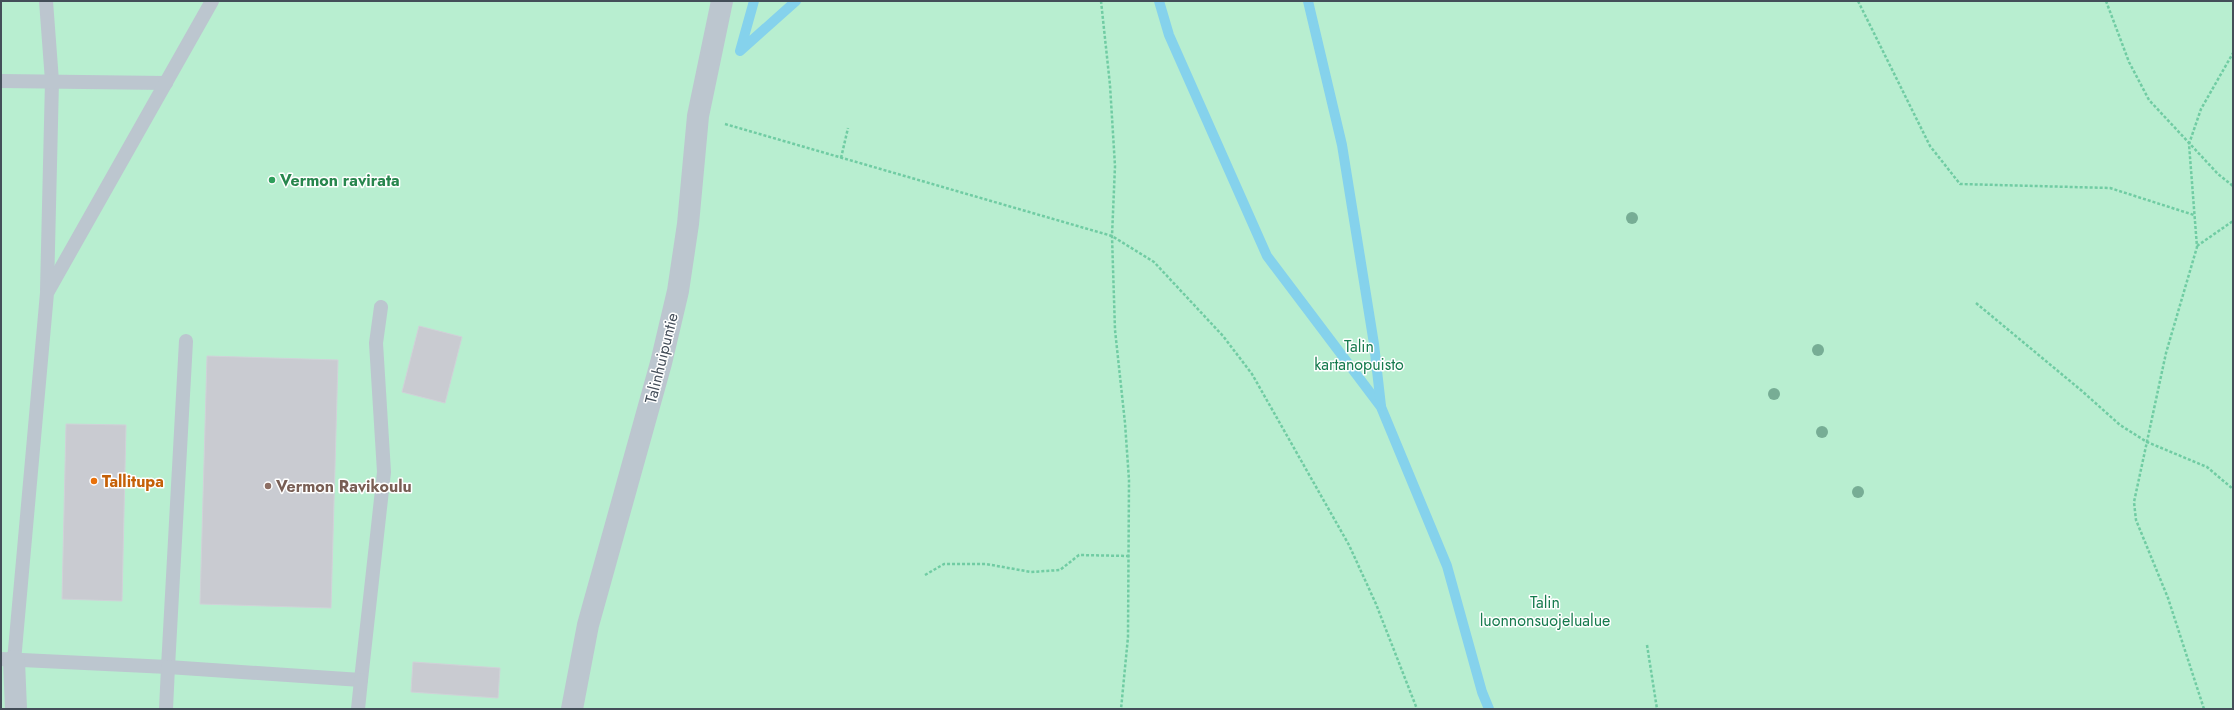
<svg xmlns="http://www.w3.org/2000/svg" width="2234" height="710" font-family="Jost,sans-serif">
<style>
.green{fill:#b8eed0}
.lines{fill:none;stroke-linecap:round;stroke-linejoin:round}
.stream{stroke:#85d2ec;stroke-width:10}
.building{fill:#c9cbd1;stroke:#d0d2d8}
.path{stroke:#70cca3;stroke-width:2.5;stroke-dasharray:3 2;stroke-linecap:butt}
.lane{stroke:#bcc6cf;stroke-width:14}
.street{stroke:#bcc6cf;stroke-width:22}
.tree{fill:#77ad95}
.leisure-dot{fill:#2e9e5b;stroke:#fff;stroke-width:1.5}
.food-dot{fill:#e8710a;stroke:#fff;stroke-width:1.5}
.education-dot{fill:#8d6e63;stroke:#fff;stroke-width:1.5}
.labels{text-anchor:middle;stroke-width:3;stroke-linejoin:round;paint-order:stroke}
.leisure-label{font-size:16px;font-weight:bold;fill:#27864d;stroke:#fff;text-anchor:start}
.park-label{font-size:16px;fill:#157a4d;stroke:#fff}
.street-label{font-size:16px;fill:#444e59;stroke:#fff}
.food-label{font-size:16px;font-weight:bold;fill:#c56008;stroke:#fff;text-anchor:start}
.education-label{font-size:16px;font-weight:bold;fill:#785e54;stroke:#fff;text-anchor:start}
</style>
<rect width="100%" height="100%" fill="#efecec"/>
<!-- green -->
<rect class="green" x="1" y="1" width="2232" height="708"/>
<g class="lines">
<!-- stream -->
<g class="stream">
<polyline points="754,1 740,51 796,1"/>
<polyline points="1159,1 1169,35 1267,256 1381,407 1447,566 1482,692 1489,709"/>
<polyline points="1308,1 1342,145 1374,344 1381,406"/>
</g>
</g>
<!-- building -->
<g class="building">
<polygon points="419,326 462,337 445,403 402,392"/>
<polygon points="207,356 338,360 331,608 200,604"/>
<polygon points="66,424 126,425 122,601 62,599"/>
<polygon points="413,662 500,668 498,698 411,692"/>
</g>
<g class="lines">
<!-- path -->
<g class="path">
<polyline points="1101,1 1110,85 1115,166 1112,236 1115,330 1125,423 1129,480 1128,637 1121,709"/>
<polyline points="1858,1 1930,146 1960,184 2110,188 2194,215"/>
<polyline points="2106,1 2129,62 2149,100 2218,174 2233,186"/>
<polyline points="725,124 1112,236 1154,262 1223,336 1252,374 1349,545 1376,604 1417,709"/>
<polyline points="841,158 848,128"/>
<polyline points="2197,246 2233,221"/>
<polyline points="1976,303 2082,391 2120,425 2147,442 2207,467 2233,489"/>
<polyline points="925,575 944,564 986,564 1031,572 1060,570 1079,555 1129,556"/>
<polyline points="1647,645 1657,709"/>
<polyline points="2204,709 2168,598 2136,520 2134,502 2166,353 2197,247 2189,144 2201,109 2233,53"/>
</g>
<!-- lane -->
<g class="lane">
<polyline points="46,1 52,81 47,290"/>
<polyline points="1,81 166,83"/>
<polyline points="1,659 168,667 186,341"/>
<polyline points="14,661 47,293 212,1"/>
<polyline points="166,709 168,667 361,680 384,472 376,343 381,307"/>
<polyline points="358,709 361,680"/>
</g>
<!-- street -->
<g class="street">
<polyline points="14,661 16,709"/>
<polyline points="572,709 588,625 661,363 678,291 688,224 698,116 722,1"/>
</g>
</g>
<!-- trees -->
<g class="tree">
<circle cx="1632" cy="218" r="6"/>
<circle cx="1818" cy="350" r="6"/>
<circle cx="1774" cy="394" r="6"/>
<circle cx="1822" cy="432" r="6"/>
<circle cx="1858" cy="492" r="6"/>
</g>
<!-- markers -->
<circle class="leisure-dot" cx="272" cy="180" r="4"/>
<circle class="food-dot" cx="94" cy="481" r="4"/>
<circle class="education-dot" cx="268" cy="486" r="4"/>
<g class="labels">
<!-- leisure labels -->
<g class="leisure-label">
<text x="280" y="186">Vermon ravirata</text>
</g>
<!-- park labels -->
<g class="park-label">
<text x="1359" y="352">Talin<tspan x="1359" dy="18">kartanopuisto</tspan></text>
<text x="1545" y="608">Talin<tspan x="1545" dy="18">luonnonsuojelualue</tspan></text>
</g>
<!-- street labels -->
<g class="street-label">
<text transform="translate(661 358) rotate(-76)" y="6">Talinhuipuntie</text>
</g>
<!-- food labels -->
<g class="food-label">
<text x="102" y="487">Tallitupa</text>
</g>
<!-- education labels -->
<g class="education-label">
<text x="276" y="492">Vermon Ravikoulu</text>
</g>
</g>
<!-- border -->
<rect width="2234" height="710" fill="none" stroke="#444e59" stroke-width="4"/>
</svg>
